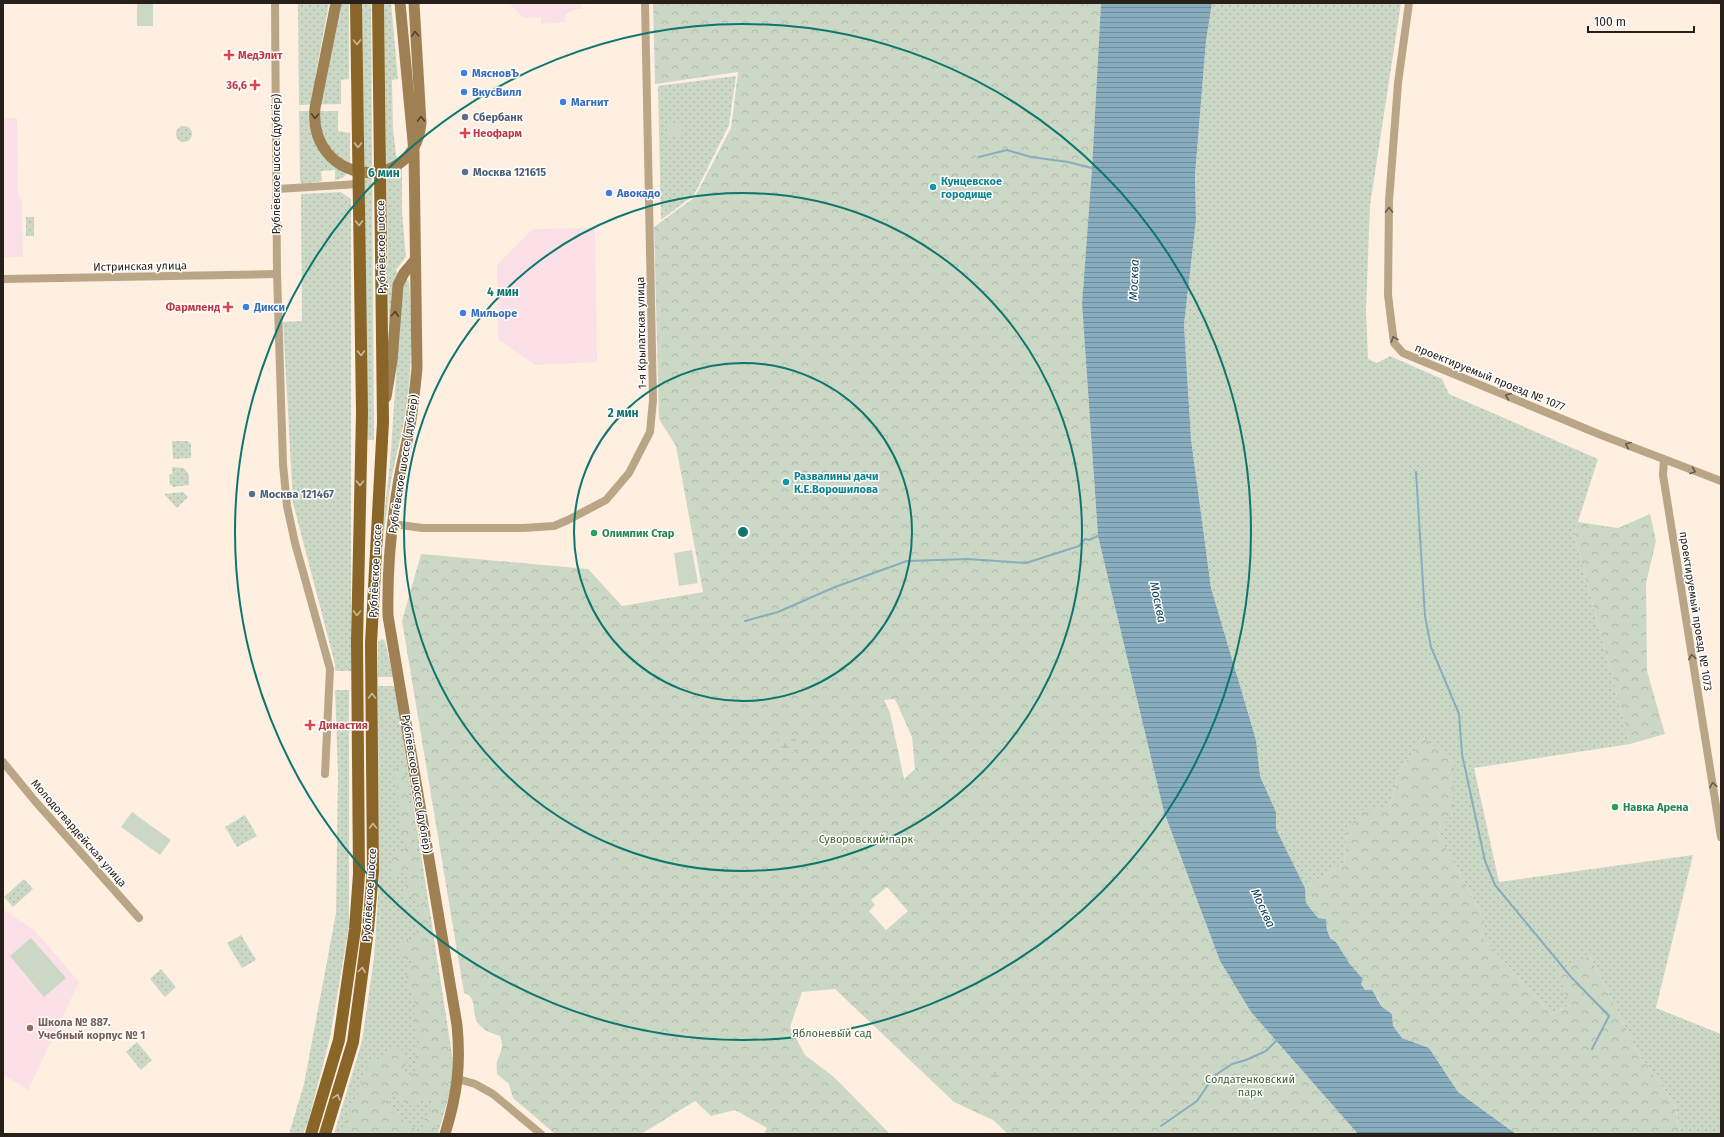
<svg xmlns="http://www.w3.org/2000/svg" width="1724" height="1137" font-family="'Fira Sans',sans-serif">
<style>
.education{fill:#fbe0e7}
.green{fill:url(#green-dots)}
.forest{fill:url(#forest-crowns);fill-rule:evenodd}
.wetland{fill:url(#wetland-marsh)}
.pitch{fill:#cbd8c6}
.water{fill:url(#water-rules)}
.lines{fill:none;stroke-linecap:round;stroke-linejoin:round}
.stream{stroke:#88adbe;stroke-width:2}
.street{stroke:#baa687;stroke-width:8}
.secondary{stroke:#9e8052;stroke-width:11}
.primary{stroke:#896527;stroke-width:12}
.oneway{stroke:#51422e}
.oneway2{stroke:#caba9e}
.oneway3{stroke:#695c4b}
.ring{fill:none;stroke:#0f766e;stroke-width:2}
.health-dot{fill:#e0444e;stroke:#fff;stroke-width:1.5}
.shop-dot{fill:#3f7fe0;stroke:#fff;stroke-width:1.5}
.service-dot{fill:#5c6f8a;stroke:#fff;stroke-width:1.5}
.culture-dot{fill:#0f9aa8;stroke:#fff;stroke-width:1.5}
.leisure-dot{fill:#2e9e5b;stroke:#fff;stroke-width:1.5}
.education-dot{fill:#8d6e63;stroke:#fff;stroke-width:1.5}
.labels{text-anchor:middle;stroke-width:3;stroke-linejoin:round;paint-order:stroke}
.health-label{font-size:11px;font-weight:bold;fill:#be3a42;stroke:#fff;text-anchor:start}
.shop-label{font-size:11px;font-weight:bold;fill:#366cbe;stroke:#fff;text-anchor:start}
.service-label{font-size:11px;font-weight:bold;fill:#4e5e75;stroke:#fff;text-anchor:start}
.street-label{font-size:11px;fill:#27201a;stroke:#fff}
.culture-label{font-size:11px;font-weight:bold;fill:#0d838f;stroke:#fff;text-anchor:start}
.leisure-label{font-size:11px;font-weight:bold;fill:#27864d;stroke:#fff;text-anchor:start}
.park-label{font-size:11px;fill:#436235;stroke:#fff}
.education-label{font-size:11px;font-weight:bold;fill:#785e54;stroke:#fff;text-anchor:start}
.water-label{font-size:12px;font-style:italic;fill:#0d4054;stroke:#fff}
.centre{fill:#0f766e;stroke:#fff;stroke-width:2}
.ring-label{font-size:12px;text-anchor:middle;font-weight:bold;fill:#0f766e;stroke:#fff;stroke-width:3;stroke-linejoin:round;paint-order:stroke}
</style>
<defs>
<pattern id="green-dots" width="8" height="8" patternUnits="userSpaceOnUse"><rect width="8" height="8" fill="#cbd8c6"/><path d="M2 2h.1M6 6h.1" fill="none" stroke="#aeb9aa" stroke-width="1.8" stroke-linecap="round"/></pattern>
<pattern id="forest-crowns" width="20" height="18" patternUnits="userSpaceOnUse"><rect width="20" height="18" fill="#cbd8c6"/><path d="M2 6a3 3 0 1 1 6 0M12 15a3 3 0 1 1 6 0" fill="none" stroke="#aeb9aa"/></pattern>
<pattern id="wetland-marsh" width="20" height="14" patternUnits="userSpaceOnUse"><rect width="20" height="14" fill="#cbd8c6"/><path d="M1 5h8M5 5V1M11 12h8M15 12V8" fill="none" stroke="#aeb9aa"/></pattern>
<pattern id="water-rules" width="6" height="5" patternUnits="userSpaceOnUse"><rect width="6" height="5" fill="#88adbe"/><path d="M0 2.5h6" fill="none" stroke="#6f8c9a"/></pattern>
</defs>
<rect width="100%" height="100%" fill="#ffefe1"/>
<!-- education -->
<g class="education">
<polygon points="509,3 581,3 582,9 577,9 565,14 565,22 541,24 541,17 524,18"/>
<polygon points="3,118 17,118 18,195 22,200 23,257 3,257"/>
<polygon points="595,228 597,362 535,365 498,339 497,265 533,229"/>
<polygon points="3,909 36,932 79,982 28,1090 3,1074"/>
</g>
<!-- green -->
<g class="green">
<polygon points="298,3 329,3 315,78 326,81 340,3 349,3 349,79 341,80 341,104 299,105"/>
<polygon points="362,3 371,3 374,440 367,440"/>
<polygon points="384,3 391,3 398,79 392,80 393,129 396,155 402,167 402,212 406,257 396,270 398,273 394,285 389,346"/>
<polygon points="1212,3 1401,3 1370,205 1366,311 1368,359 1377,363 1390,356 1442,379 1449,394 1598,459 1574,534 1630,744 1474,768 1499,882 1693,855 1656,1008 1721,1034 1721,1134 1680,1134 1675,1105 1638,1053 1590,956 1570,1005 1551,1014 1481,936 1485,920 1437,832 1453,813 1424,738 1400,770 1389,808 1347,833 1344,863 1305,888 1276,829 1276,812 1260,776 1256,740 1211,588 1191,439 1184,325 1196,220 1195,175 1206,41"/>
<polygon points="736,76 729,125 694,195 661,220 658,86"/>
<polygon points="299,111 338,111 338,131 350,133 350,169 343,178 335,180 335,170 321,171 322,181 302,184 300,180"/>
<circle cx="184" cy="134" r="8"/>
<polygon points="341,192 351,199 351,671 335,671 335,664 293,503 283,322 302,321 301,194"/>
<rect x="26" y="217" width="8" height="19"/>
<path d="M405 279 409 281C412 319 412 358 408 396 405 422 398 446 393 471 388 495 386 521 382 546L381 544 390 463 402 291Z"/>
<polygon points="172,441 187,441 191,444 191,458 173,459"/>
<polygon points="172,467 184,468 189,475 189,485 173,487 172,485 170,485 169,475 172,474"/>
<polygon points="183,492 188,497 177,508 164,494"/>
<polygon points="381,639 385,641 393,677 378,677 378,642"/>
<polygon points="378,686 395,686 455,1074 438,1134 334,1134 362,1041 374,958 379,881"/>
<polygon points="335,690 349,690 349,926 330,1038 308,1122 303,1134 289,1134 304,1084 336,913 338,774"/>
<polygon points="245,815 257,836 237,847 225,827"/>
<polygon points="24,879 33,889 13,907 4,897"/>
<polygon points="241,935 256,960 242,968 227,943"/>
<polygon points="161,969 176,987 165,997 150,979"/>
<polygon points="137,1042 152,1060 141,1070 126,1052"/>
</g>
<!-- forest -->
<g class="forest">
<path d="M653 3H1101L1092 168 1082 304 1098 536 1164 812 1220 961 1251 1012 1358 1134H1008L993 1120 954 1102 835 989 802 992 790 1027 805 1055 835 1078 890 1134H764L767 1128 735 1110 711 1116 695 1101 641 1134H555L513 1098 509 1084 497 1074C497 1070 496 1065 497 1061 501 1051 504 1047 500 1036 492 1033 483 1031 478 1023 471 1014 478 996 464 993L402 621 421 554 588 569 622 606 703 592 676 446 659 419 654 227 695 197 731 128 738 72 655 84ZM895 699 912 737 915 769 904 779 890 713 884 700ZM887 887 908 911 886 930 869 911 875 905 871 900Z"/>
<polygon points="1650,514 1656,541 1646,583 1647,671 1665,734 1630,744 1574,534 1578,522 1618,528"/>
<polygon points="1424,738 1454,762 1453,813 1437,832 1485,920 1481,936 1551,1014 1570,1005 1557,972 1590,956 1638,1053 1675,1105 1680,1134 1516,1134 1458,1092 1429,1048 1402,1038 1393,1026 1392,1014 1382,1007 1378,998 1365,990 1361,984 1363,979 1349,963 1336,942 1330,938 1327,930 1326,919 1318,918 1306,903 1305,888 1344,863 1347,833 1361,810 1389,808 1400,770"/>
<path d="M398 766 404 768 452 1073 435 1134H422L423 1122 433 1104 429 1098 409 1106 397 1096 390 1098 388 1105 392 1111 414 1128 413 1134H344L351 1104 356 1098 359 1091 369 1062 375 1057 382 1058 394 1049 401 1047C409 1057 407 1062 403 1073L410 1077 415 1072V1049L419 1043 418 1036 413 1021 415 1006 414 999 407 984V976L413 961 405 960 398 953 401 946 407 939H415L418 924 416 915 419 906 412 897 405 896V886L409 880 407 872 393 876 392 860 396 853 403 852 406 845 401 831 396 782 392 774Z"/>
</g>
<!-- wetland -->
<g class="wetland">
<path d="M783 734 792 736 797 741V747L793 752C786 753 781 750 777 743L778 738Z"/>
<circle cx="996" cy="1074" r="5.5"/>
</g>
<!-- pitch -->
<g class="pitch">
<rect x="137" y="3" width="16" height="23"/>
<polygon points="667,122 682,123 682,136 667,135"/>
<polygon points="692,550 698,583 679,586 674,553"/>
<polygon points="132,812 171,840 160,855 121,827"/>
<polygon points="31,938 66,978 44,997 10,956"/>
</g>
<!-- water -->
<polygon class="water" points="1101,3 1212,3 1206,41 1195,175 1196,220 1184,325 1191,439 1211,588 1256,740 1260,776 1276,812 1276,829 1305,888 1306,903 1318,918 1326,919 1327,930 1330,938 1336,942 1349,963 1363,979 1361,984 1365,990 1372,990 1382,1007 1392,1014 1393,1026 1402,1038 1429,1048 1458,1092 1516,1134 1358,1134 1251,1012 1220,961 1164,812 1098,536 1082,304 1092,168"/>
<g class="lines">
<!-- stream -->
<g class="stream">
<polyline points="979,157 1007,150 1031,157 1068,162 1092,168"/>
<polyline points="1416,472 1425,616 1431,647 1459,714 1462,754 1485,861 1495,885 1571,977 1609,1016 1592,1049"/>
<polyline points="745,621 778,612 835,587 907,561 968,559 1026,563 1079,546 1085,539 1089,540 1098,536"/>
<polyline points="1161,1126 1197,1101 1214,1076 1232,1064 1246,1060 1266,1051 1276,1041"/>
</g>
<!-- street -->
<g class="street">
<polyline points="275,3 277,274 283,464 287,506 295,543 330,669 325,774"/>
<polyline points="1409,3 1398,83 1389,201 1388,295 1394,343 1403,353 1601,435 1721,481"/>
<polyline points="277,189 359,184"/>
<polyline points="3,279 277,274"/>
<polyline points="1664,460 1663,475 1721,837"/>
<polyline points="393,524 422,528 523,528 554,526 568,520 606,500 629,473 650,432 653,400 645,3"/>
<polyline points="3,762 35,801 139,918"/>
<polyline points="458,1079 475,1084 493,1094 541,1134"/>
</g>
<!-- secondary -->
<g class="secondary">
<path d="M336 3 315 108C308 185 414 197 421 123L414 3"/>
<path d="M400 3 414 152 417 368C415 389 413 410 409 431 406 447 402 463 399 479 391 525 387 569 388 616L457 1025C461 1066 457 1095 445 1134"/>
<polyline points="386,397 392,361 398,285 404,273 415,260"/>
</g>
<!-- primary -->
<g class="primary">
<polyline points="311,1134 339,1040 355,929 359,874 357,641 362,413 356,3"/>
<polyline points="325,1134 353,1042 368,930 373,871 371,643 383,422 378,3"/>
</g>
</g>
<!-- one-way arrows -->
<defs><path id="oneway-chevron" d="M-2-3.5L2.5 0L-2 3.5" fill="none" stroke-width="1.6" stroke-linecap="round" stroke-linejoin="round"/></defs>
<g class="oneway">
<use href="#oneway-chevron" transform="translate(415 34) rotate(-93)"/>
<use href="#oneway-chevron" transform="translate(315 116) rotate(92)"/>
<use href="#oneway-chevron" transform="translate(421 119) rotate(-92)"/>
<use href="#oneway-chevron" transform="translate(395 314) rotate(-85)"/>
</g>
<g class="oneway2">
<use href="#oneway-chevron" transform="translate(357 42) rotate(89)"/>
<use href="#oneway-chevron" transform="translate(358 145) rotate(90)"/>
<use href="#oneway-chevron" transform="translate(359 223) rotate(89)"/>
<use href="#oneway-chevron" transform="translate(361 353) rotate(89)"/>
<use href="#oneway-chevron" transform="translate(360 483) rotate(91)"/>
<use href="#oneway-chevron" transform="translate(357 613) rotate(91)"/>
<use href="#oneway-chevron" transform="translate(372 696) rotate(-90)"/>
<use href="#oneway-chevron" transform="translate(373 826) rotate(-90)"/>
<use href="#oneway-chevron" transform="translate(362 970) rotate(-82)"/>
<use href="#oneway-chevron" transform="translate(337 1097) rotate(-74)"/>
</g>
<g class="oneway3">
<use href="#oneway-chevron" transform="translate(1389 210) rotate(-89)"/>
<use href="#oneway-chevron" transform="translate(1394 339) rotate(-110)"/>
<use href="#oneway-chevron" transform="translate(1508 396) rotate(-158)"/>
<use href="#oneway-chevron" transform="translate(1628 445) rotate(-158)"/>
<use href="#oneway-chevron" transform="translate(1693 471) rotate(20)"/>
<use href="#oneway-chevron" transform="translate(1692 657) rotate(-99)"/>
<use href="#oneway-chevron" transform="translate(1713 785) rotate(-99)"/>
</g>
<!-- distance rings -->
<g class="ring">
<circle cx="743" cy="532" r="169"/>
<circle cx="743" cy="532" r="339"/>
<circle cx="743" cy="532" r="508"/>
</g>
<!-- markers -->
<g class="health-dot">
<path d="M227 49h4v4h4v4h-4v4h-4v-4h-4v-4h4z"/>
<path d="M253 79h4v4h4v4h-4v4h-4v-4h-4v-4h4z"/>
<path d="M463 127h4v4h4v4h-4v4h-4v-4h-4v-4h4z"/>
<path d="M226 301h4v4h4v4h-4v4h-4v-4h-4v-4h4z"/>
<path d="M308 719h4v4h4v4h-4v4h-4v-4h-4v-4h4z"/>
</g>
<g class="shop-dot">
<circle cx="464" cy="73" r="4"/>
<circle cx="464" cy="92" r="4"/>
<circle cx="563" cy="102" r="4"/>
<circle cx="609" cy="193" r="4"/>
<circle cx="246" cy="307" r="4"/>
<circle cx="463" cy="313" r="4"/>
</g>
<g class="service-dot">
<circle cx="465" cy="117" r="4"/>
<circle cx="465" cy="172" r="4"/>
<circle cx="252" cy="494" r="4"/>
</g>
<g class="culture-dot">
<circle cx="933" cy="187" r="4"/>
<circle cx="786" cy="482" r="4"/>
</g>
<g class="leisure-dot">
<circle cx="594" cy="533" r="4"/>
<circle cx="1615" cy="807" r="4"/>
</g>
<circle class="education-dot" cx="30" cy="1028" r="4"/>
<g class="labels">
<!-- health labels -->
<g class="health-label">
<text x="238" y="59">МедЭлит</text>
<text x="247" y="89" text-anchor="end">36,6</text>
<text x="473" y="137">Неофарм</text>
<text x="220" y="311" text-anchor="end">Фармленд</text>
<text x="319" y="729">Династия</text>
</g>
<!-- shop labels -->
<g class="shop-label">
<text x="472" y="77">МясновЪ</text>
<text x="472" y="96">ВкусВилл</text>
<text x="571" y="106">Магнит</text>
<text x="617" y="197">Авокадо</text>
<text x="254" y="311">Дикси</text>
<text x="471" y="317">Мильоре</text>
</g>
<!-- service labels -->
<g class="service-label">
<text x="473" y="121">Сбербанк</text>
<text x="473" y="176">Москва 121615</text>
<text x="260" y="498">Москва 121467</text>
</g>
<!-- street labels -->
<g class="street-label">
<text transform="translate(276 164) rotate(-90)" y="4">Рублёвское шоссе (дублёр)</text>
<text transform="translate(381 247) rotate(-91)" y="4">Рублёвское шоссе</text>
<text transform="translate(140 266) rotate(-1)" y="4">Истринская улица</text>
<text transform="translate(641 333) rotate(-91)" y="4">1-я Крылатская улица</text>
<text transform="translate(1490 377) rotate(22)" y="4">проектируемый проезд № 1077</text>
<text transform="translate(403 464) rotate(-81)" y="4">Рублёвское шоссе (дублёр)</text>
<text transform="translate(375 571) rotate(-87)" y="4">Рублёвское шоссе</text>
<text transform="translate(1696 611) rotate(81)" y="4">проектируемый проезд № 1073</text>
<text transform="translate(417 784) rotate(81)" y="4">Рублёвское шоссе (дублёр)</text>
<text transform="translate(79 833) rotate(49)" y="4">Молодогвардейская улица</text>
<text transform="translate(369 895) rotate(-86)" y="4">Рублёвское шоссе</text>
</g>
<!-- culture labels -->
<g class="culture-label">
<text x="941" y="185">Кунцевское<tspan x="941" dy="13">городище</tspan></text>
<text x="794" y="480">Развалины дачи<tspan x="794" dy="13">К.Е.Ворошилова</tspan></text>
</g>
<!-- leisure labels -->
<g class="leisure-label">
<text x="602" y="537">Олимпик Стар</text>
<text x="1623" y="811">Навка Арена</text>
</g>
<!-- park labels -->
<g class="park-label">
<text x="866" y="843">Суворовский парк</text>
<text x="832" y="1037">Яблоневый сад</text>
<text x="1250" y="1083">Солдатенковский<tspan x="1250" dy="13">парк</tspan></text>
</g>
<!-- education labels -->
<g class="education-label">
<text x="38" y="1026">Школа № 887.<tspan x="38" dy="13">Учебный корпус № 1</tspan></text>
</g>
<!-- water labels -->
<g class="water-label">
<text transform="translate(1134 280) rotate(-88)" y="4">Москва</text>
<text transform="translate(1158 602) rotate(78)" y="4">Москва</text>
<text transform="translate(1263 908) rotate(65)" y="4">Москва</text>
</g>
</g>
<circle cx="743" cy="532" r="6" class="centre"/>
<g class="ring-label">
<text x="384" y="177">6 мин</text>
<text x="503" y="296">4 мин</text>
<text x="623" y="417">2 мин</text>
</g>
<!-- border -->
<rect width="1724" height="1137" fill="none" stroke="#27201a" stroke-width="8"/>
<!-- scale -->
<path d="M1588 26v6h106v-6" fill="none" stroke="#27201a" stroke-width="2"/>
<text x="1594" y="26" font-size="12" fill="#27201a" stroke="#ffffff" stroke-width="3" paint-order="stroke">100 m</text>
</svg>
